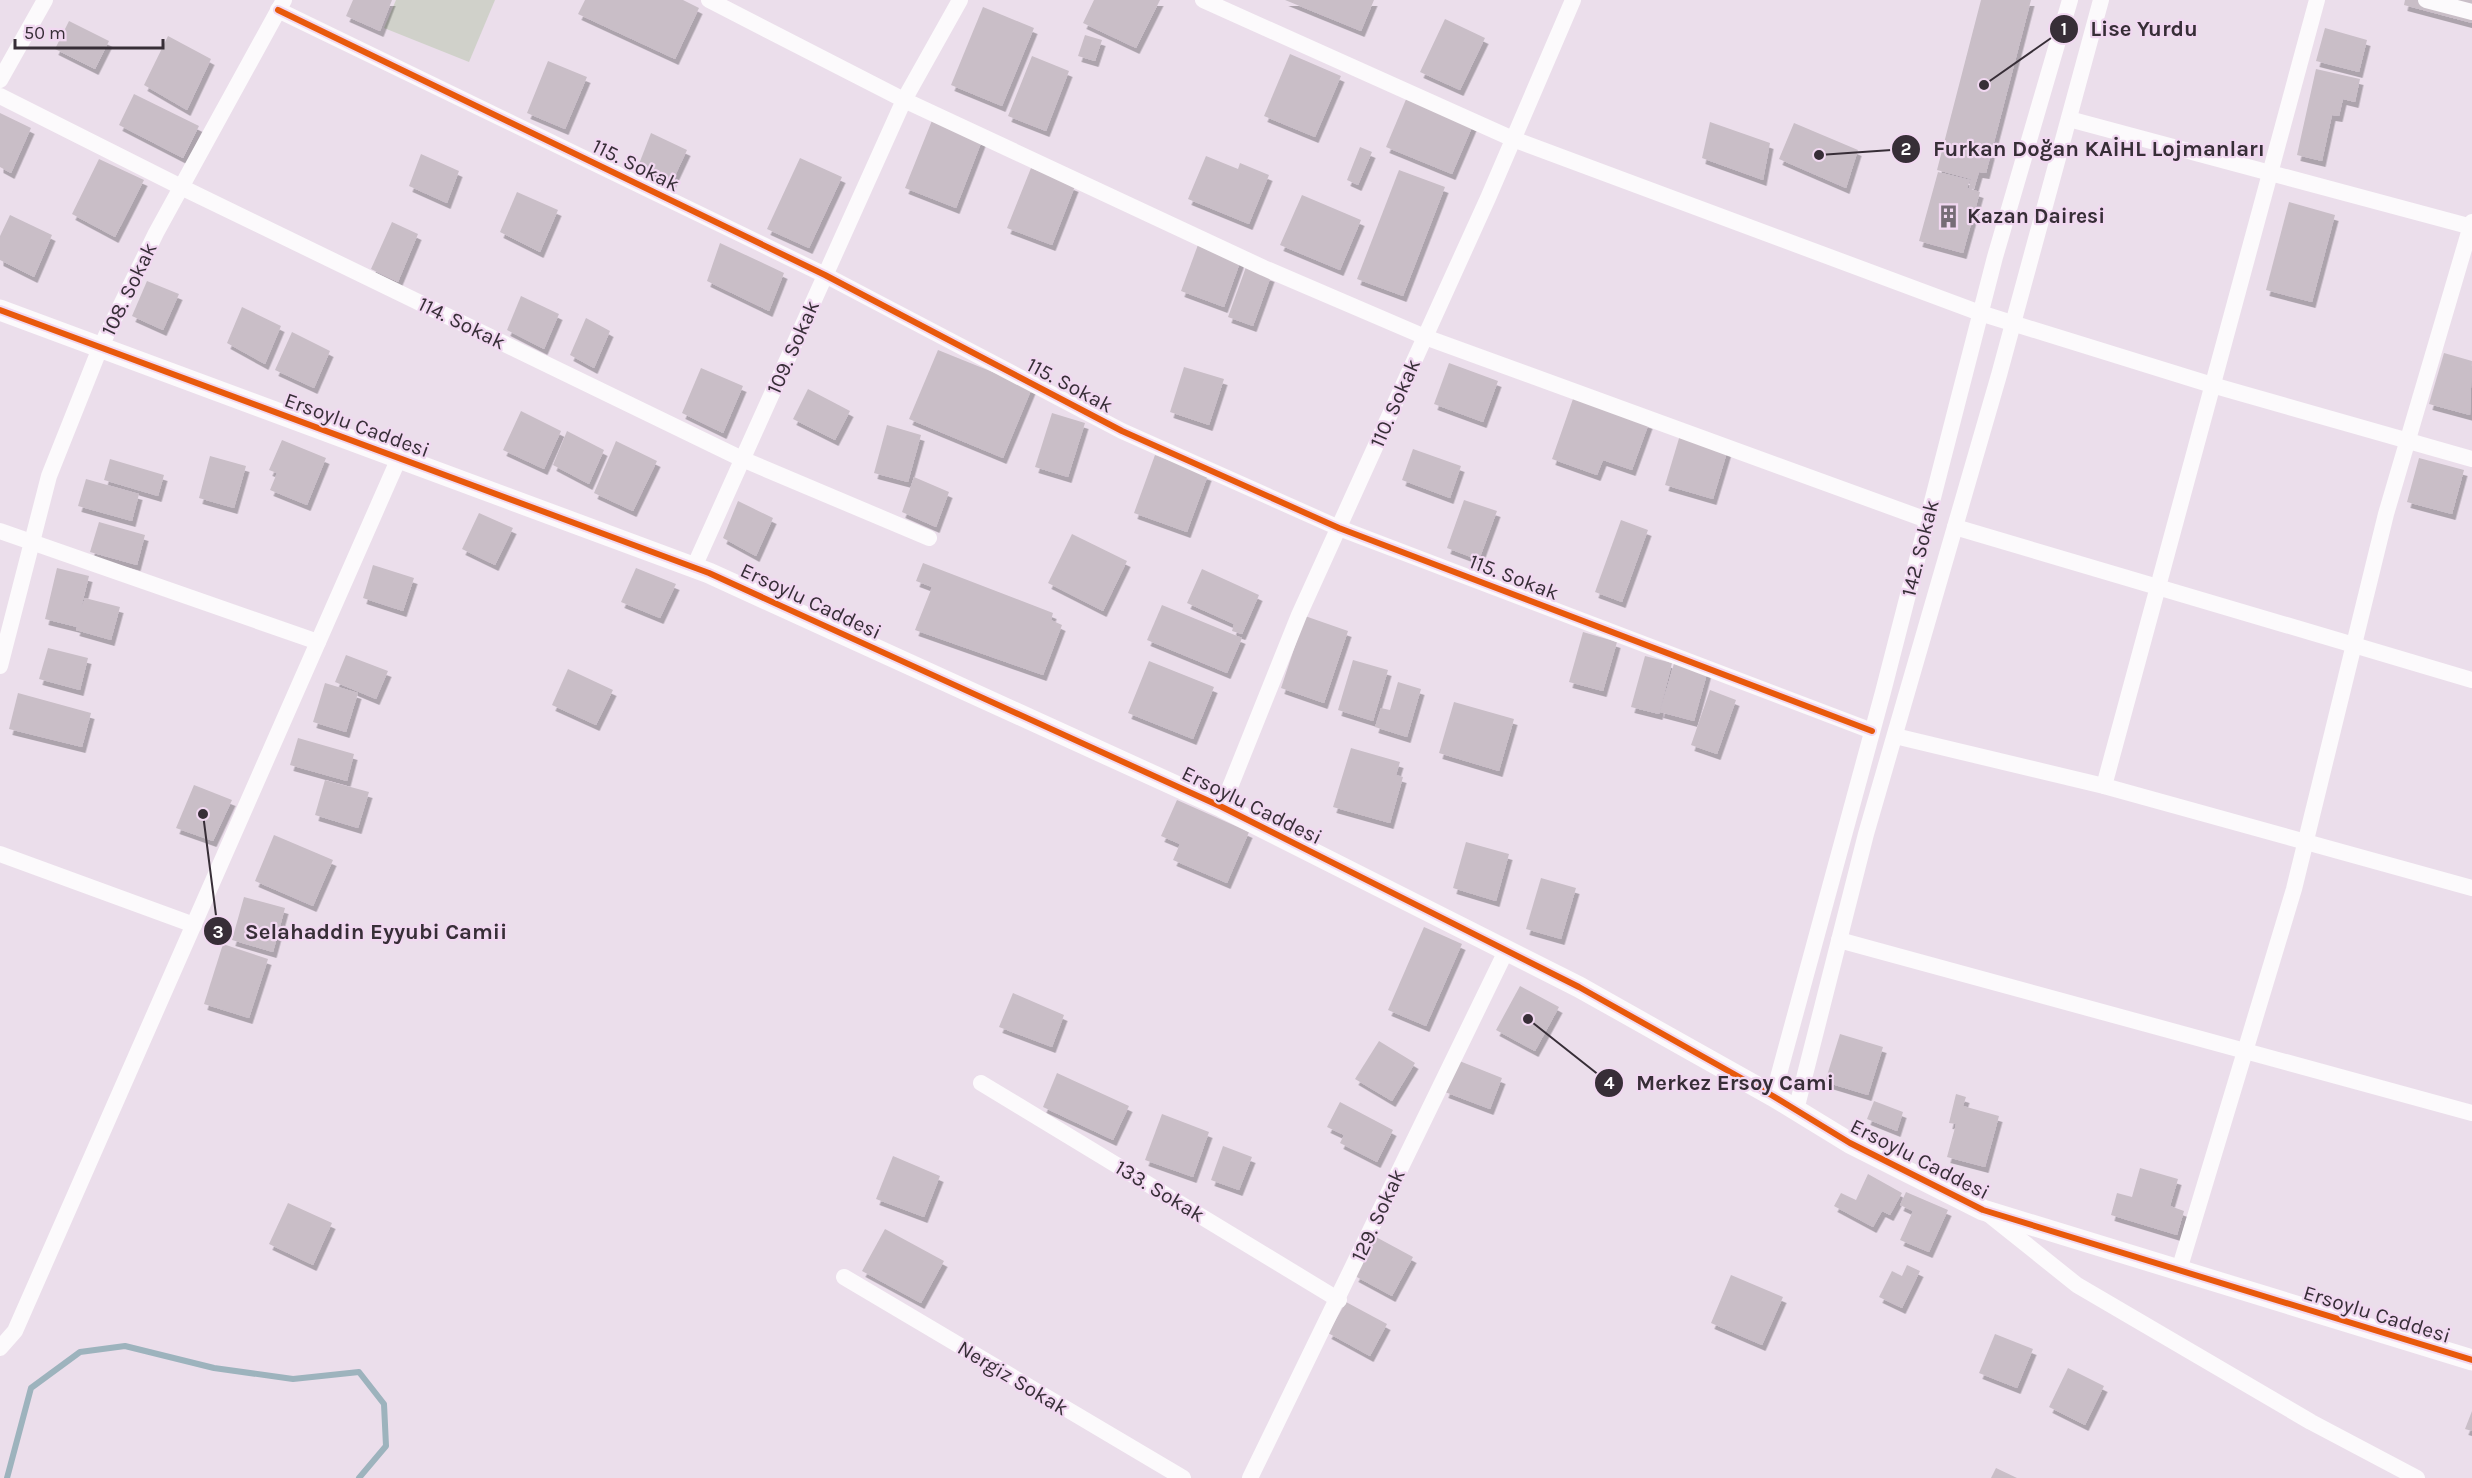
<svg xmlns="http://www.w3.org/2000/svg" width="2472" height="1478" font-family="Karla,sans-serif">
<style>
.green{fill:#d0d1ca}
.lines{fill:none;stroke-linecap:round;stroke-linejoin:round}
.stream{stroke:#9db3bd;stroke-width:6}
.building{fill:#c9bec7;filter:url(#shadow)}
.minor{stroke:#fcfafc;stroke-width:16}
.tertiary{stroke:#fcfafc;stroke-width:21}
.cycleway-casing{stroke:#f1d8f1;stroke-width:10}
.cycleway{stroke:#e8590c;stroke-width:6}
.labels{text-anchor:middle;stroke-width:4.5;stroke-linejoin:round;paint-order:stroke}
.street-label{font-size:21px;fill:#372e37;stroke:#f1d8f1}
.poi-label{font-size:21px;font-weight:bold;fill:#372e37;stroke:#f1d8f1;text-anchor:start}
.leader{fill:none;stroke:#372e37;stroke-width:2}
.callout-dot{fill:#372e37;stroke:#f1d8f1;stroke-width:2}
.mark-label{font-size:18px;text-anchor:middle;font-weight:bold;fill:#fff}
.callout-label{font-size:22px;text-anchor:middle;font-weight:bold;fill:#372e37;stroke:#f1d8f1;stroke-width:4.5;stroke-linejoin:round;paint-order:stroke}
</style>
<defs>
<filter id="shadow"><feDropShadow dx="3.5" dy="6" stdDeviation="0" flood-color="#0004"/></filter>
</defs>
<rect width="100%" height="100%" fill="#ebdeeb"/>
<!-- green -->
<polygon class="green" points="396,0 495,0 469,62 384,28"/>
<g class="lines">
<!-- stream -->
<polyline class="stream" points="7,1478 31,1388 80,1352 125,1346 214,1368 293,1379 359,1372 384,1404 386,1446 359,1478"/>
</g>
<!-- building -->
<g class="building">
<polygon points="353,0 392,0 380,31 346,16"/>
<polygon points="585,0 683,0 699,8 675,59 578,14"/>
<polygon points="1094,0 1160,0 1136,48 1083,23"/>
<polygon points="1285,0 1374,0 1361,31"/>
<polygon points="1981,0 2031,0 1986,173 1979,172 1974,189 1969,188 1971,179 1937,170"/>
<polygon points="2405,0 2472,0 2472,23 2404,5"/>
<polygon points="983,7 1034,28 1002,106 951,85"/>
<polygon points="1445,19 1485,38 1460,90 1420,72"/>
<polygon points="69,21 109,41 95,69 55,49"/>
<polygon points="2325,28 2367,40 2359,72 2316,61"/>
<polygon points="1085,35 1102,40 1095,61 1078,56"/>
<polygon points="168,36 211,59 187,110 144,85"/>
<polygon points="1290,54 1341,76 1315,137 1264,116"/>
<polygon points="1032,56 1069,71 1046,131 1008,116"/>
<polygon points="548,61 587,77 565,129 527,113"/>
<polygon points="2316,69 2360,79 2355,102 2343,99 2339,116 2332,115 2322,161 2297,155"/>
<polygon points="134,94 199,126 183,158 119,125"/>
<polygon points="1407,97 1473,125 1452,174 1386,147"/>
<polygon points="0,113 31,128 11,173 0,167"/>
<polygon points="933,118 983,138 956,208 905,188"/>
<polygon points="1710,122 1770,143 1763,180 1702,158"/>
<polygon points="1794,123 1858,150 1846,188 1779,159"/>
<polygon points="651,133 687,150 672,182 639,164"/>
<polygon points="1360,147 1372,152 1358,185 1347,180"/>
<polygon points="421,154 459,171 447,203 409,186"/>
<polygon points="1206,156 1238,169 1240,163 1269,175 1249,224 1188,199"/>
<polygon points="800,158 842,177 809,248 767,229"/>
<polygon points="99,159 144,180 115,237 72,214"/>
<polygon points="1031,168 1075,186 1052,245 1007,228"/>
<polygon points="1399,170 1445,187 1403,296 1357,279"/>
<polygon points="1938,172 1970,180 1967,188 1980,192 1963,253 1919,241"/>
<polygon points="517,192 558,210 540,252 500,232"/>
<polygon points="1302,195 1361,220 1340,270 1280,245"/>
<polygon points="2289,202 2335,215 2312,302 2266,290"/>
<polygon points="10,215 52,235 34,277 0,260 0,236"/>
<polygon points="392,222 418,234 398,282 371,269"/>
<polygon points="1199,242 1242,257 1224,307 1181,291"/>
<polygon points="720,243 784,273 769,311 707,281"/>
<polygon points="1246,267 1271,276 1253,326 1228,317"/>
<polygon points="147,281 179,294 163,330 132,316"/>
<polygon points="521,296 559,314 544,349 507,330"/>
<polygon points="242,307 281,326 265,364 227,343"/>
<polygon points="586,318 610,331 594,368 570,355"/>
<polygon points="292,332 330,351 314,388 275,370"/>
<polygon points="938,350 1032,388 1003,458 909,419"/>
<polygon points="2444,353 2472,361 2470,415 2429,404"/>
<polygon points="1449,363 1498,381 1483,422 1434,404"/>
<polygon points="1184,367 1224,379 1209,425 1170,412"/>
<polygon points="701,368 743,386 723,433 682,413"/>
<polygon points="808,389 850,411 835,440 793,419"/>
<polygon points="1574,396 1649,423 1632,470 1603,460 1597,475 1552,459"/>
<polygon points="521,411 561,431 544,469 503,450"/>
<polygon points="1052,413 1085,423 1068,477 1035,467"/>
<polygon points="887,425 921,435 908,482 874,473"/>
<polygon points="567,431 604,450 589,484 553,465"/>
<polygon points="1680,435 1728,449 1713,499 1665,485"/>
<polygon points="282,440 326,458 307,505 270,490 277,473 269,470"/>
<polygon points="616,441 657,461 633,511 594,493"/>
<polygon points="1413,449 1461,466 1450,498 1402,480"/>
<polygon points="1155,455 1208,475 1187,532 1134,513"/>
<polygon points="210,456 246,466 234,508 199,498"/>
<polygon points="2419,458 2464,470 2452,514 2407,502"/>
<polygon points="110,459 164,475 158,496 104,480"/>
<polygon points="914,477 949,492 936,527 902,512"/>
<polygon points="86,479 139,494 132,521 78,506"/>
<polygon points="1464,500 1497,511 1479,560 1447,548"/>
<polygon points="738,501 773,518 756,556 723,538"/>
<polygon points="479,513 513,528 495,565 462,549"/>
<polygon points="1621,520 1648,530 1622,602 1595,592"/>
<polygon points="99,522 145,535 137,565 90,552"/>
<polygon points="1072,534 1127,561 1103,611 1048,583"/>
<polygon points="923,563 1053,613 1051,620 1062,625 1043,675 915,630 932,587 916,581"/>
<polygon points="373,565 414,578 403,611 363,598"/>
<polygon points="57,568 89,576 80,612 85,598 120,607 111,640 76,630 77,627 45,619"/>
<polygon points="636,568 676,584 660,618 621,602"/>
<polygon points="1202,569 1259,595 1242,634 1232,631 1234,624 1187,603"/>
<polygon points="1162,605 1242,638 1227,673 1147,640"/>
<polygon points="1305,616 1348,631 1324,703 1281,688"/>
<polygon points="1583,632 1617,642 1603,691 1569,682"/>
<polygon points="48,648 88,658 80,690 39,679"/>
<polygon points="346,655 388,671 376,699 335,682"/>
<polygon points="1645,656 1672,663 1659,714 1631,707"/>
<polygon points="1353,660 1388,670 1373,721 1338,710"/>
<polygon points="1675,660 1708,670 1694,721 1660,712"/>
<polygon points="1149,661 1214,687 1193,739 1128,713"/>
<polygon points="568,669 613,690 596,725 552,705"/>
<polygon points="1398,682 1421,689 1407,737 1375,727 1381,708 1390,710"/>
<polygon points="325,683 358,693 346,732 313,722"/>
<polygon points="1710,690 1736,700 1717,754 1691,745"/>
<polygon points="18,693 91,713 82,747 9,729"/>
<polygon points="1454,702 1514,719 1499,771 1439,753"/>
<polygon points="298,738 354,754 347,781 290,765"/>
<polygon points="1351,748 1400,762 1396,775 1403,777 1390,823 1333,807"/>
<polygon points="325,780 369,792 358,828 315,815"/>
<polygon points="194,785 232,800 213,841 176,828"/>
<polygon points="1177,800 1249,832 1227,883 1173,860 1180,844 1161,836"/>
<polygon points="274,835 333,860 313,906 255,881"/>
<polygon points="1466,842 1509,854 1496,901 1453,888"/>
<polygon points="1541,878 1576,888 1561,939 1526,929"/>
<polygon points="244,897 285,908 273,952 232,940"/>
<polygon points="1424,927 1462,944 1426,1026 1388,1010"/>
<polygon points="223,944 268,959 249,1018 204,1004"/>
<polygon points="1520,986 1559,1007 1535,1051 1496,1030"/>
<polygon points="1013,993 1064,1015 1052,1047 999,1027"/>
<polygon points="1840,1034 1883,1047 1868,1095 1825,1082"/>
<polygon points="1379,1041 1415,1063 1392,1101 1355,1079"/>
<polygon points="1457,1060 1502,1078 1490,1109 1445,1092"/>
<polygon points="1057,1073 1129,1106 1113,1140 1043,1107"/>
<polygon points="1956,1094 1966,1097 1963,1106 1999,1116 1985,1167 1947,1157 1956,1124 1949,1123"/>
<polygon points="1874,1101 1903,1112 1897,1131 1867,1119"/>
<polygon points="1340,1102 1393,1130 1377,1162 1340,1143 1344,1135 1327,1127"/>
<polygon points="1162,1114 1209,1132 1193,1177 1145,1160"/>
<polygon points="1223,1146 1252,1157 1239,1190 1211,1180"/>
<polygon points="893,1156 940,1176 924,1217 876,1199"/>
<polygon points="2140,1168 2178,1179 2170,1206 2184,1211 2177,1235 2111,1215 2117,1193 2132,1197"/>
<polygon points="1868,1174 1902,1193 1890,1215 1882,1211 1873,1227 1834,1206 1841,1193 1856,1200"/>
<polygon points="1906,1192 1948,1210 1929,1252 1900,1240 1913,1211 1900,1205"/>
<polygon points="288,1203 332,1223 313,1265 269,1244"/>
<polygon points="885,1229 944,1261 921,1303 862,1271"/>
<polygon points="1376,1237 1413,1257 1392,1296 1355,1276"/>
<polygon points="1907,1265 1920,1271 1902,1308 1879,1297 1892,1271 1902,1276"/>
<polygon points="1731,1275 1783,1297 1762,1345 1711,1323"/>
<polygon points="1346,1302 1387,1324 1370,1356 1328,1333"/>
<polygon points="1995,1334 2033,1349 2017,1388 1979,1373"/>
<polygon points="2068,1368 2104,1386 2085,1425 2049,1407"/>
<polygon points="2472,1411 2472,1431 2465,1429"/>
<polygon points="1996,1468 2017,1478 1991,1478"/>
</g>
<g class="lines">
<!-- minor -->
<g class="minor">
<polyline points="709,0 904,100 1264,268 1425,337 1927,520"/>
<polyline points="1203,0 1513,139 1980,313 2212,385 2472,459"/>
<polyline points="2426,0 2472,12"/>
<polyline points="278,10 825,275 1122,431 1339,528 1872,731"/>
<polyline points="0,80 45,0"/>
<polyline points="0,96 181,187 742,459 929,538"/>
<polyline points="2069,119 2472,227"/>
<polyline points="1955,527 2472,680"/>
<polyline points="0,531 318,642"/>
<polyline points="694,567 904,100 960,0"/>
<polyline points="0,666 49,476 100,348 156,233 284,0"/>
<polyline points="1895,736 2104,786 2472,888"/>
<polyline points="2104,786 2317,0"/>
<polyline points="1222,807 1299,615 1488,198 1573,0"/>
<polyline points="0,854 194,925"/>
<polyline points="1839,940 2472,1113"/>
<polyline points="981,1083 1339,1300"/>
<polyline points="1773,1096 1883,692 1995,257 2070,0"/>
<polyline points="1796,1110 1866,834 1999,375 2101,0"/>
<polyline points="1987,1213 2077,1285 2311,1422 2417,1478"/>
<polyline points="2179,1270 2294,889 2386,514 2472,222"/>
<polyline points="844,1277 1183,1478"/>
<polyline points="0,1348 15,1331 399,458"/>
<polyline points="1250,1478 1506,951"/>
</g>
<!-- tertiary -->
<polyline class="tertiary" points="0,310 709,573 1222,807 1579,987 1773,1096 1850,1143 1983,1210 2472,1360"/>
<defs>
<g id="cycleway">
<polyline points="278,10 825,275 1122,431 1339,528 1872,731"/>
<polyline points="0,310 709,573 1222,807 1579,987 1773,1096 1850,1143 1983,1210 2472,1360"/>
</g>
</defs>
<!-- cycleway casing -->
<use href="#cycleway" class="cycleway-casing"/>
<!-- cycleway -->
<use href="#cycleway" class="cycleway"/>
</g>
<!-- icons -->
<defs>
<symbol id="building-bare" viewBox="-9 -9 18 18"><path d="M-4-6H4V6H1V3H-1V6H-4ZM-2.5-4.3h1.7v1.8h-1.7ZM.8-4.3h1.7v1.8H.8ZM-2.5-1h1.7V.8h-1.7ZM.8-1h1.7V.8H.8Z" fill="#766c76" stroke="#f1d8f1" stroke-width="2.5" paint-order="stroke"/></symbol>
</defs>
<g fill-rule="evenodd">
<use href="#building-bare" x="1932" y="200" width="33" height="33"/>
</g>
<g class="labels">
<!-- street labels -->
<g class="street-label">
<text transform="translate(636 165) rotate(26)" y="7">115. Sokak</text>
<text transform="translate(129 289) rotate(-64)" y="7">108. Sokak</text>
<text transform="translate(462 323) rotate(26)" y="7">114. Sokak</text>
<text transform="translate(793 347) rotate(-66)" y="7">109. Sokak</text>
<text transform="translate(1070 385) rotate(28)" y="7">115. Sokak</text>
<text transform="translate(1395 403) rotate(-66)" y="7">110. Sokak</text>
<text transform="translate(357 425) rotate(20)" y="7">Ersoylu Caddesi</text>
<text transform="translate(1920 548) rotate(-76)" y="7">142. Sokak</text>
<text transform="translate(1514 577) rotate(21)" y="7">115. Sokak</text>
<text transform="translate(811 601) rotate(25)" y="7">Ersoylu Caddesi</text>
<text transform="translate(1252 805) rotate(26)" y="7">Ersoylu Caddesi</text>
<text transform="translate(1920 1159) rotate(27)" y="7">Ersoylu Caddesi</text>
<text transform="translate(1160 1191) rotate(31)" y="7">133. Sokak</text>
<text transform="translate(1378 1215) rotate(-65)" y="7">129. Sokak</text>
<text transform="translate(2377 1314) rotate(17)" y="7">Ersoylu Caddesi</text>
<text transform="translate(1013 1378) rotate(31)" y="7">Nergiz Sokak</text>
</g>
<!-- poi labels -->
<g class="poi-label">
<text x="1967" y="223">Kazan Dairesi</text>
</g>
</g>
<!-- callouts -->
<path class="leader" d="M1984 85L2064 29M1819 155L1906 149M203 814L218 931M1528 1019L1609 1083"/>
<g class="callout-dot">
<circle cx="1984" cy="85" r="6"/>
<circle cx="1819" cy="155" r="6"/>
<circle cx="203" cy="814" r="6"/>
<circle cx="1528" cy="1019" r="6"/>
<circle cx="2064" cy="29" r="15"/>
<circle cx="1906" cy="149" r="15"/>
<circle cx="218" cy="931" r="15"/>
<circle cx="1609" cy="1083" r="15"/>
</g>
<g class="mark-label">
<text x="2064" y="35">1</text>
<text x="1906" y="155">2</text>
<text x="218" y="938">3</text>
<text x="1609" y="1089">4</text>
</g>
<g class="callout-label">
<text x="2144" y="36">Lise Yurdu</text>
<text x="2099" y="156">Furkan Doğan KAİHL Lojmanları</text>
<text x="376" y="939">Selahaddin Eyyubi Camii</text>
<text x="1735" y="1090">Merkez Ersoy Cami</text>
</g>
<!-- scale -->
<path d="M15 39v9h148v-9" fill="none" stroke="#372e37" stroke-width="3"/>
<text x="24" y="39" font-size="18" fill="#372e37" stroke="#f1d8f1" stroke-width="4.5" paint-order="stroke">50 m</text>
</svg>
